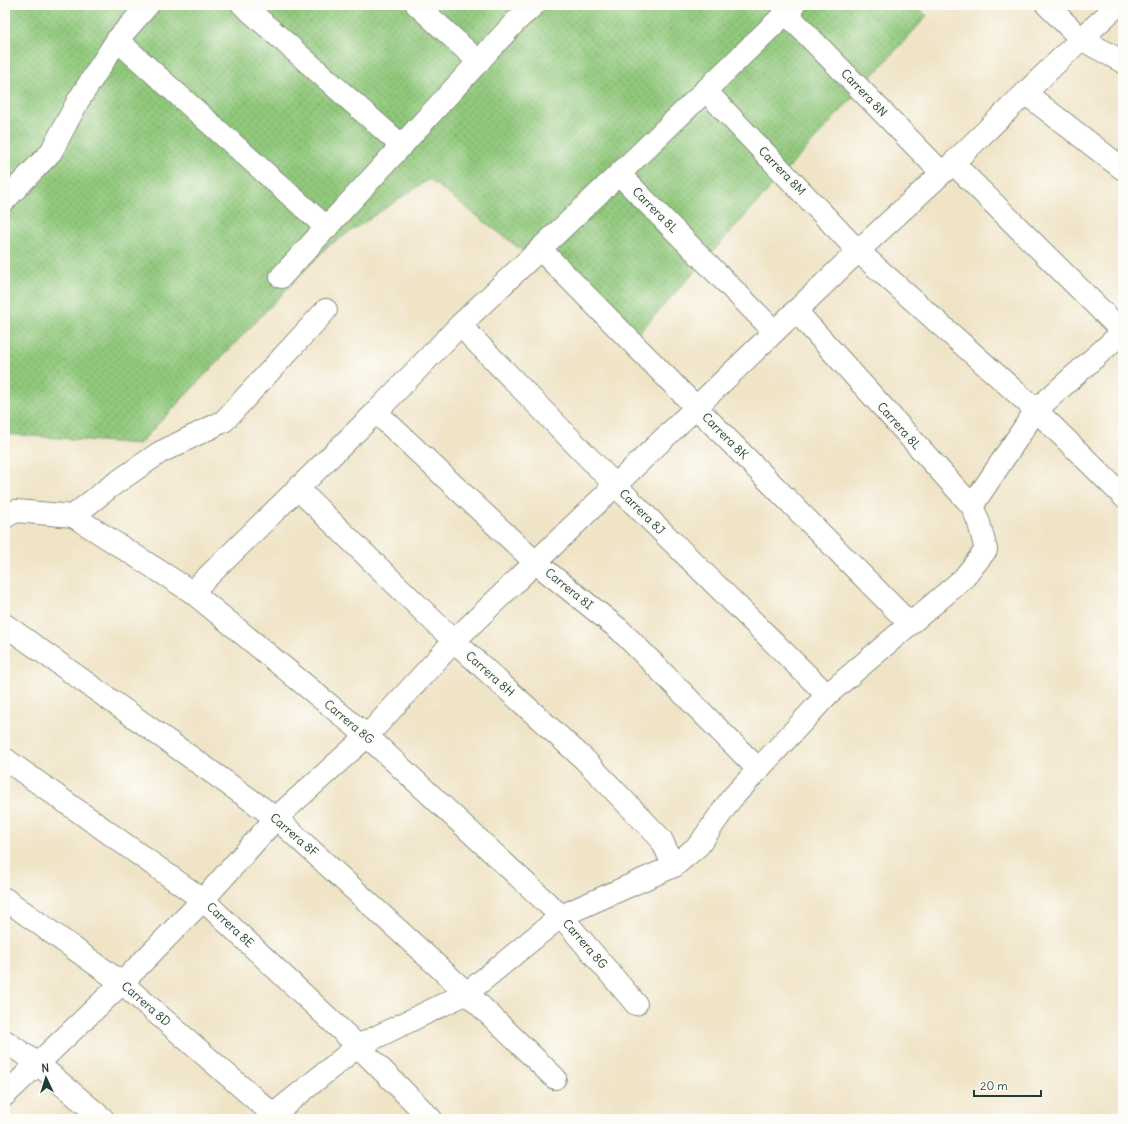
<svg xmlns="http://www.w3.org/2000/svg" width="1128" height="1124" font-family="Delius,sans-serif">
<style>
.grass{fill:url(#grass-dots);stroke:#588258}
.lines{fill:none;stroke-linecap:round;stroke-linejoin:round}
.street-casing{stroke:#88907e;stroke-width:24}
.street{stroke:#fff;stroke-width:22}
.labels{text-anchor:middle;stroke-width:3.5;stroke-linejoin:round;paint-order:stroke}
.street-label{font-size:12px;fill:#1f3d34;stroke:#fdfcf7}
</style>
<defs>
<pattern id="grass-dots" width="8" height="8" patternUnits="userSpaceOnUse"><rect width="8" height="8" fill="#90c87b"/><path d="M2 2h.1M6 6h.1" fill="none" stroke="#75a466" stroke-width="1.8" stroke-linecap="round"/></pattern>
</defs>
<rect width="100%" height="100%" fill="#fdfcf7"/>
<filter id="ink" filterUnits="userSpaceOnUse"><feTurbulence type="fractalNoise" baseFrequency=".025" numOctaves="2"/><feDisplacementMap in="SourceGraphic" scale="8" xChannelSelector="R" yChannelSelector="G"/><feConvolveMatrix kernelMatrix="1 2 1 2 8 2 1 2 1" color-interpolation-filters="sRGB"/></filter>
<filter id="wash" filterUnits="userSpaceOnUse"><feTurbulence type="fractalNoise" baseFrequency=".012" numOctaves="4" result="noise"/><feDisplacementMap in="SourceGraphic" scale="16" xChannelSelector="R" yChannelSelector="G"/><feGaussianBlur stdDeviation="0.9" result="paint"/><feColorMatrix in="noise" values="0 0 0 0 0 0 0 0 0 0 0 0 0 0 0 0 0 1.4 0 .05"/><feComposite in="paint" operator="in"/></filter>
<g filter="url(#wash)">
<rect width="100%" height="100%" fill="#f0e4c7"/>
<!-- grass -->
<polygon class="grass" points="5,5 915,5 927,16 635,337 429,179 327,247 139,444 5,434"/>
</g>
<g filter="url(#ink)">
<g class="lines">
<defs>
<g id="street">
<polyline points="148,5 117,40 327,228"/>
<polyline points="243,5 402,146"/>
<polyline points="417,5 479,62"/>
<polyline points="1047,5 1081,39 1123,62"/>
<polyline points="786,13 942,173"/>
<polyline points="705,90 858,251 1036,410 1123,496"/>
<polyline points="1025,93 1123,169"/>
<polyline points="953,163 1123,332"/>
<polyline points="619,174 774,331"/>
<polyline points="5,200 51,152 78,101 117,40"/>
<polyline points="540,249 910,624"/>
<polyline points="281,277 516,21 534,5"/>
<polyline points="460,325 616,486 827,695"/>
<polyline points="376,412 536,563 620,630 758,769"/>
<polyline points="297,488 454,641 585,760 661,839 674,866"/>
<polyline points="972,506 1036,410 1123,332"/>
<polyline points="73,516 110,487 159,453 224,421 326,310"/>
<polyline points="5,517 16,511 73,516 192,592 367,736 561,916 636,1004"/>
<polyline points="192,592 376,412 460,325 619,174 794,5"/>
<polyline points="5,625 276,818 467,993 555,1078"/>
<polyline points="5,759 203,900 358,1046 431,1119"/>
<polyline points="5,899 122,983 278,1119"/>
<polyline points="5,1041 38,1064 103,1119"/>
<polyline points="5,1095 122,983 203,900 276,818 367,736 454,641 858,251 953,163 1081,39 1118,5"/>
<polyline points="268,1119 358,1046 467,993 561,916 674,866 699,845 731,799 827,695 910,624 963,579 986,550 979,523 972,506 796,311"/>
</g>
</defs>
<!-- street casing -->
<use href="#street" class="street-casing"/>
<!-- street -->
<use href="#street" class="street"/>
</g>
</g>
<g class="labels">
<!-- street labels -->
<g class="street-label">
<text transform="translate(864 93) rotate(46)" y="4">Carrera 8N</text>
<text transform="translate(782 171) rotate(46)" y="4">Carrera 8M</text>
<text transform="translate(655 210) rotate(45)" y="4">Carrera 8L</text>
<text transform="translate(899 426) rotate(48)" y="4">Carrera 8L</text>
<text transform="translate(725 436) rotate(45)" y="4">Carrera 8K</text>
<text transform="translate(642 512) rotate(45)" y="4">Carrera 8J</text>
<text transform="translate(569 589) rotate(39)" y="4">Carrera 8I</text>
<text transform="translate(490 674) rotate(42)" y="4">Carrera 8H</text>
<text transform="translate(349 722) rotate(40)" y="4">Carrera 8G</text>
<text transform="translate(294 835) rotate(41)" y="4">Carrera 8F</text>
<text transform="translate(230 925) rotate(43)" y="4">Carrera 8E</text>
<text transform="translate(585 944) rotate(49)" y="4">Carrera 8G</text>
<text transform="translate(146 1004) rotate(41)" y="4">Carrera 8D</text>
</g>
</g>
<!-- margin -->
<rect width="1128" height="1124" fill="none" stroke="#fdfcf7" stroke-width="20"/>
<!-- north arrow -->
<g transform="translate(46 1078) rotate(356)" stroke="#fdfcf7" stroke-width="3" paint-order="stroke">
<path d="M0-3L7 15L0 10L-7 15Z" fill="#1f3d34"/>
<text y="-6" font-size="11" font-weight="bold" text-anchor="middle" fill="#1f3d34">N</text>
</g>
<!-- scale -->
<path d="M974 1090v6h67v-6" fill="none" stroke="#1f3d34" stroke-width="2"/>
<text x="980" y="1090" font-size="12" fill="#1f3d34" stroke="#fdfcf7" stroke-width="3" paint-order="stroke">20 m</text>
</svg>
